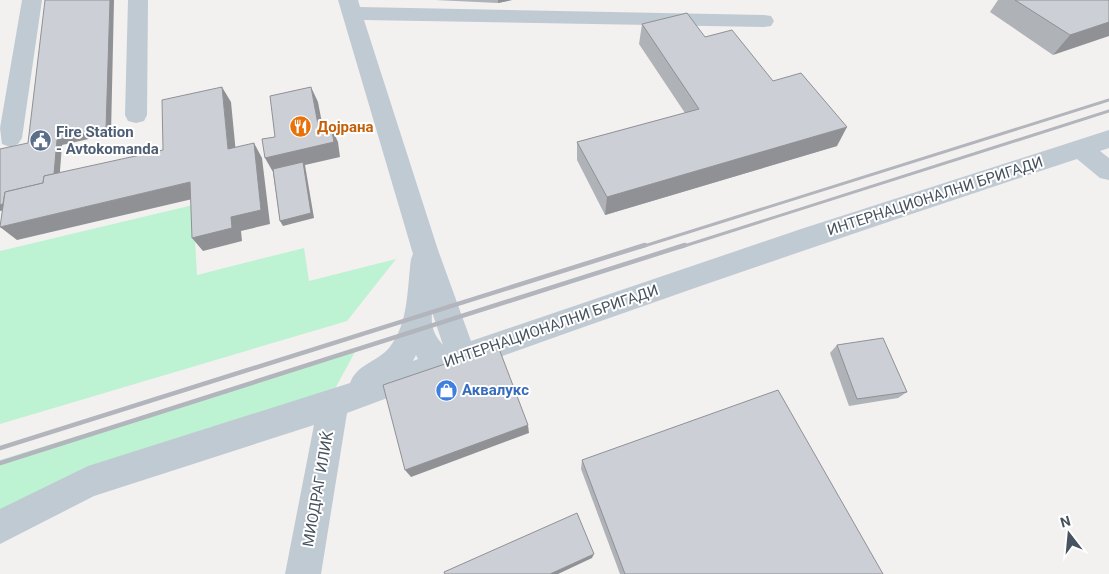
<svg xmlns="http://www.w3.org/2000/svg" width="1109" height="574" font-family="Roboto,sans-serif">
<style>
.green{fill:#bdf2d3}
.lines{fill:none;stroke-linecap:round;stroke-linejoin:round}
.minor{fill:#c0cad3;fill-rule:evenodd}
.rail-far1{stroke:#b2b5bb;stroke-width:3}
.rail{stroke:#b2b5bb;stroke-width:4.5}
.wall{fill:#afb2b7}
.shaded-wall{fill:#8f9195}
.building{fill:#cccfd5;stroke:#8f9195}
.labels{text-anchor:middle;stroke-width:4;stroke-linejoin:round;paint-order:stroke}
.food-label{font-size:15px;font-weight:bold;fill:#c56008;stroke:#fff;text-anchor:start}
.service-label{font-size:15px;font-weight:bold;fill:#4e5e75;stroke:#fff;text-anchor:start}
.street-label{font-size:15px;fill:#47535f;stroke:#fff}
.shop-label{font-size:15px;font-weight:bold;fill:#366cbe;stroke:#fff;text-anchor:start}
</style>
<rect width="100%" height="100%" fill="#f3f0f0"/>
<!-- green -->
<g class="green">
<polygon points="193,205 197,275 304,248 309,281 396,259 347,321 0,424 0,251"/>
<polygon points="356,350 330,398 0,513 0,460"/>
</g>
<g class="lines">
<!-- minor -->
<g class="minor">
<polygon points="22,0 42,0 22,138 18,144 10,147 2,144 0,128"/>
<polygon points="128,0 148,0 147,115 144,121 136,123 128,121 125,115"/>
<path d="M338 0H358L360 7 764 15 771 16 774 21 771 26 764 27 364 20 438 250 471 341 801 229 1109 130V148L1100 151 1109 158V180L1100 178 1077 159C832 240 588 323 347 413L321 574H285L314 425 94 496 0 544V509L88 466 350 383C357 364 377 362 389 348 409 324 407 288 411 259L413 254ZM432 312 443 345C433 334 431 326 432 312ZM416 355 418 359 413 361Z"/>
</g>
<!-- rail-far1 -->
<g class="rail-far1">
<polyline points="641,247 1109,100"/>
<polyline points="681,247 1109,111"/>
</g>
<!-- rail -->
<g class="rail">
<polyline points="0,448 645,245"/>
<polyline points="0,463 685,245"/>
</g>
</g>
<!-- wall -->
<g class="wall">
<polygon points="435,0 512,0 498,3"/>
<polygon points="998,0 1109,0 1053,55 990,12"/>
<polygon points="642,24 705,37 773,81 837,146 605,215 577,160 577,142 685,113 639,44"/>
<polygon points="837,345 907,392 898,398 849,406 830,353"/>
<polygon points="582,460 883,574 620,574 581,469"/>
</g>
<!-- shaded-wall -->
<g class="shaded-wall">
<polygon points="110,0 114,0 111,134 62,145 58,197 0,211 0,205 57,140"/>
<polygon points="498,0 512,0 498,3"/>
<polygon points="1109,22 1109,36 1053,55 1070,35"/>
<polygon points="222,87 231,102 237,164 228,149"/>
<polygon points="311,87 318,102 326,144 331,127 338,142 340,157 305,165 314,218 283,226 280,221 273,172 265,158 319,130"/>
<polygon points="847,127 837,146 605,215 607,197"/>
<polygon points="254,143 262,158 270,224 241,231 242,241 203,251 192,238 231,217"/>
<polygon points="190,182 201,197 17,240 0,227"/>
<polygon points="528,425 529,433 411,477 405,470"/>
<polygon points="594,554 592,558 558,574 550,574"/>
</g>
<!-- building -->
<g class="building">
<polygon points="45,0 110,0 106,129 57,140 54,174 44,176 43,183 5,192 3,204 0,205 0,149 28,143"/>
<polygon points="1015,0 1109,0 1109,22 1070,35"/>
<polygon points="687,13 705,37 732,30 773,81 801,73 847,127 607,197 577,142 699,109 642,24"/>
<polygon points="222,87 228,149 254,143 261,210 231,217 232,228 192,238 190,182 0,227 5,192 43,183 44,176 163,150 162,100"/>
<polygon points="311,87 319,130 331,127 334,142 265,158 262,139 275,137 270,96"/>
<polygon points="303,162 311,213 280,221 273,169"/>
<polygon points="883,338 907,392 857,399 837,345"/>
<polygon points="498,346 528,425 405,470 383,385"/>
<polygon points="778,390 883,574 625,574 582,460"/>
<polygon points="577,513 594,554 550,574 445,574 444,572"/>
</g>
<!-- icons -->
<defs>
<symbol id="restaurant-disc" viewBox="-11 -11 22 22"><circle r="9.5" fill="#e8710a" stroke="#fff"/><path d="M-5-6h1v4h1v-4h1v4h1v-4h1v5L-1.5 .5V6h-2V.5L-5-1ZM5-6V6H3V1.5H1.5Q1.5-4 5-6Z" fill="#fff"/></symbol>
<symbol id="civic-disc" viewBox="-11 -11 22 22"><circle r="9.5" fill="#5c6f8a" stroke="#fff"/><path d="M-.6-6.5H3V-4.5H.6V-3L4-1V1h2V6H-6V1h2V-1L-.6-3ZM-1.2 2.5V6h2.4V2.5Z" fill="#fff"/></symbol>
<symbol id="shop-disc" viewBox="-11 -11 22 22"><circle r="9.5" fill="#3f7fe0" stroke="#fff"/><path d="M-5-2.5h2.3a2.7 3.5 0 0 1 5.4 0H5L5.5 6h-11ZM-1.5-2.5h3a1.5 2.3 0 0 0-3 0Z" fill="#fff"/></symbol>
</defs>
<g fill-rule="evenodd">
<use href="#restaurant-disc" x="288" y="114" width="25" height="25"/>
<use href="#civic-disc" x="28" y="128" width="25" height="25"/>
<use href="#shop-disc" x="434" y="378" width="25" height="25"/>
</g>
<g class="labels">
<!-- food labels -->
<g class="food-label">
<text x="317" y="132">Дојрана</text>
</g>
<!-- service labels -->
<g class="service-label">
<text x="56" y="137">Fire Station<tspan x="56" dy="17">- Avtokomanda</tspan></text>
</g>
<!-- street labels -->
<g class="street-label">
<text transform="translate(935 196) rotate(-18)" y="5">ИНТЕРНАЦИОНАЛНИ БРИГАДИ</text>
<text transform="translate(551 326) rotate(-19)" y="5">ИНТЕРНАЦИОНАЛНИ БРИГАДИ</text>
<text transform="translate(318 489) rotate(-80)" y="5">МИОДРАГ ИЛИЌ</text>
</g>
<!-- shop labels -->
<g class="shop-label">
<text x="462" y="395">Аквалукс</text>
</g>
</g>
<!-- north arrow -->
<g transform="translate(1069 534) rotate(344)" stroke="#ffffff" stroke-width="4" paint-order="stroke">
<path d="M0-4L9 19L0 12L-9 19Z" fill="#47535f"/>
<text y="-8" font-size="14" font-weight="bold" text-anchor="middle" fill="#47535f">N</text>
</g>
</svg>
